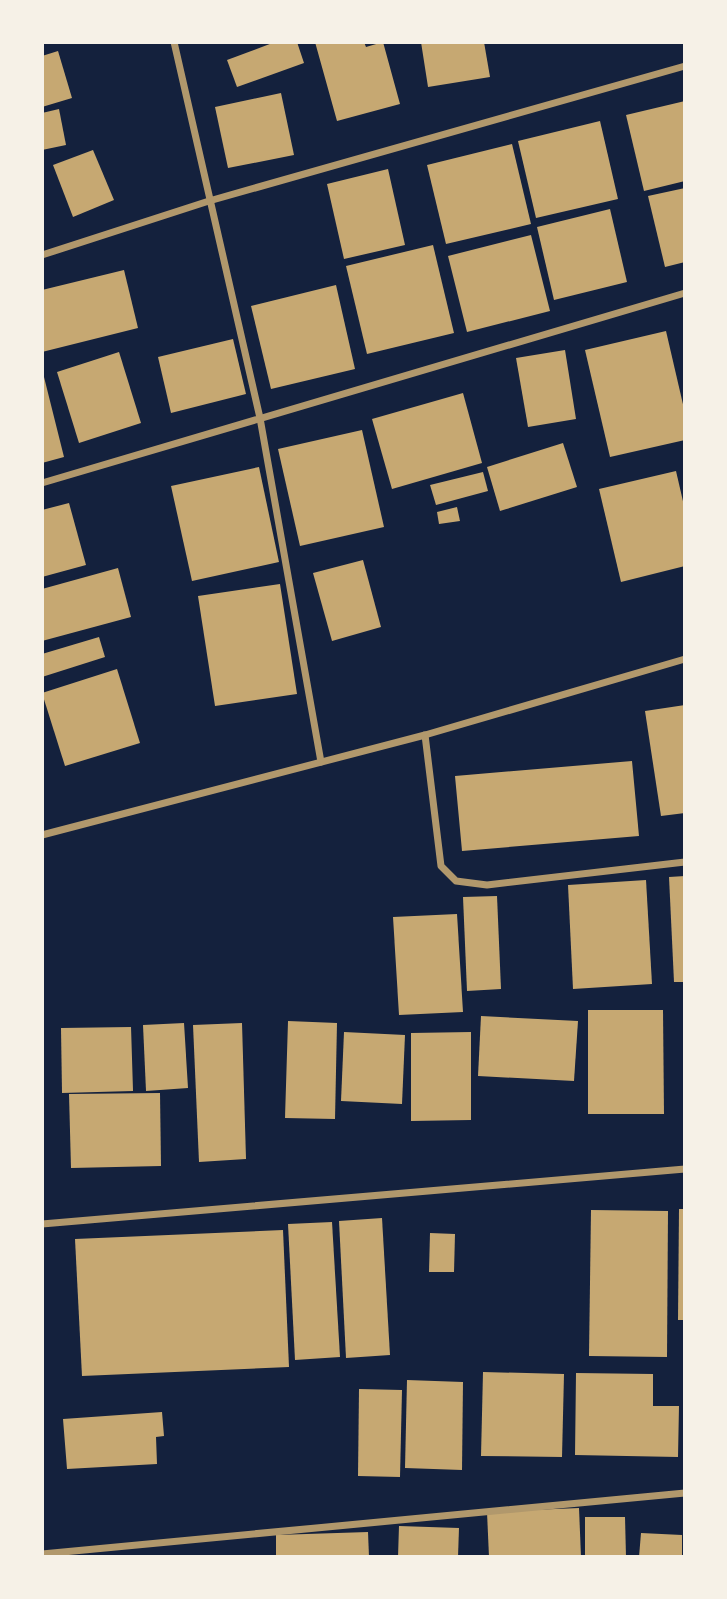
<svg xmlns="http://www.w3.org/2000/svg" width="727" height="1599" font-family="'Space Grotesk',sans-serif">
<style>
.building{fill:#c6a872}
.lines{fill:none;stroke-linecap:round;stroke-linejoin:round}
.minor{stroke:#b1986c;stroke-width:7}
</style>
<rect width="100%" height="100%" fill="#14213d"/>
<!-- building -->
<g class="building">
<polygon points="275,42 297,42 304,63 237,87 227,60"/>
<polygon points="315,42 364,42 366,47 383,42 400,104 337,121"/>
<polygon points="421,42 484,42 490,77 428,87"/>
<polygon points="58,51 72,98 42,107 42,56"/>
<polygon points="281,93 294,155 228,168 215,107"/>
<polygon points="685,101 685,181 644,191 626,115"/>
<polygon points="59,109 66,145 42,150 42,113"/>
<polygon points="600,121 618,199 536,218 518,141"/>
<polygon points="512,144 531,224 446,244 427,165"/>
<polygon points="93,150 114,200 73,217 53,165"/>
<polygon points="388,169 405,245 344,259 327,184"/>
<polygon points="685,188 685,262 665,267 648,196"/>
<polygon points="610,209 627,282 554,300 537,227"/>
<polygon points="531,235 550,311 467,332 448,256"/>
<polygon points="433,245 454,333 367,354 346,266"/>
<polygon points="124,270 138,328 42,352 42,290"/>
<polygon points="336,285 355,369 271,389 251,306"/>
<polygon points="666,331 685,413 685,440 610,457 585,350"/>
<polygon points="233,339 246,394 171,413 158,357"/>
<polygon points="565,350 576,419 528,427 516,358"/>
<polygon points="119,352 141,423 79,443 57,372"/>
<polygon points="42,369 64,457 42,463"/>
<polygon points="463,393 482,463 392,489 372,419"/>
<polygon points="362,430 384,527 300,546 278,449"/>
<polygon points="563,443 577,487 500,511 487,467"/>
<polygon points="259,467 279,562 192,581 171,486"/>
<polygon points="676,471 685,510 685,566 621,582 599,489"/>
<polygon points="483,472 488,491 436,505 430,485"/>
<polygon points="69,503 86,565 42,577 42,510"/>
<polygon points="457,507 460,521 439,524 437,512"/>
<polygon points="363,560 381,627 332,641 313,573"/>
<polygon points="118,568 131,617 42,641 42,589"/>
<polygon points="280,584 297,694 215,706 198,596"/>
<polygon points="99,637 105,657 42,677 42,654"/>
<polygon points="117,669 140,743 65,766 42,693"/>
<polygon points="685,705 685,813 661,816 645,711"/>
<polygon points="632,761 639,836 462,851 455,776"/>
<polygon points="685,876 685,982 674,982 669,877"/>
<polygon points="646,880 652,984 573,989 568,885"/>
<polygon points="497,896 501,989 467,991 463,897"/>
<polygon points="457,914 463,1012 399,1015 393,917"/>
<polygon points="588,1010 663,1010 664,1114 588,1114"/>
<polygon points="481,1016 578,1021 574,1081 478,1076"/>
<polygon points="288,1021 337,1023 335,1119 285,1118"/>
<polygon points="184,1023 188,1088 146,1091 143,1025"/>
<polygon points="242,1023 246,1159 199,1162 193,1025"/>
<polygon points="131,1027 133,1091 62,1093 61,1028"/>
<polygon points="344,1032 405,1035 402,1104 341,1101"/>
<polygon points="471,1032 471,1120 411,1121 411,1033"/>
<polygon points="160,1093 161,1166 71,1168 69,1094"/>
<polygon points="679,1209 685,1209 685,1320 678,1320"/>
<polygon points="591,1210 668,1211 667,1357 589,1356"/>
<polygon points="382,1218 390,1355 346,1358 339,1221"/>
<polygon points="332,1222 340,1357 295,1360 288,1224"/>
<polygon points="283,1230 289,1367 82,1376 75,1239"/>
<polygon points="430,1233 455,1234 454,1272 429,1272"/>
<polygon points="483,1372 564,1374 562,1457 481,1456"/>
<polygon points="576,1373 653,1374 653,1406 679,1406 678,1457 575,1455"/>
<polygon points="407,1380 463,1382 462,1470 405,1468"/>
<polygon points="359,1389 402,1390 400,1477 358,1476"/>
<polygon points="162,1412 164,1436 156,1437 157,1464 67,1469 63,1419"/>
<polygon points="579,1508 581,1557 489,1557 487,1512"/>
<polygon points="585,1517 625,1517 626,1557 585,1557"/>
<polygon points="399,1526 459,1528 458,1557 398,1557"/>
<polygon points="368,1532 369,1557 276,1557 276,1535"/>
<polygon points="641,1533 682,1535 682,1557 639,1557"/>
</g>
<g class="lines">
<!-- minor -->
<g class="minor">
<polyline points="174,42 260,418 321,762"/>
<polyline points="42,255 209,201 685,66"/>
<polyline points="42,483 685,293"/>
<polyline points="425,735 441,866 456,881 487,885 685,862"/>
<polyline points="42,835 425,735 685,659"/>
<polyline points="42,1224 685,1169"/>
<polyline points="42,1554 685,1493"/>
</g>
</g>
<!-- border -->
<rect width="727" height="1599" fill="none" stroke="#f6f1e7" stroke-width="88"/>
</svg>
